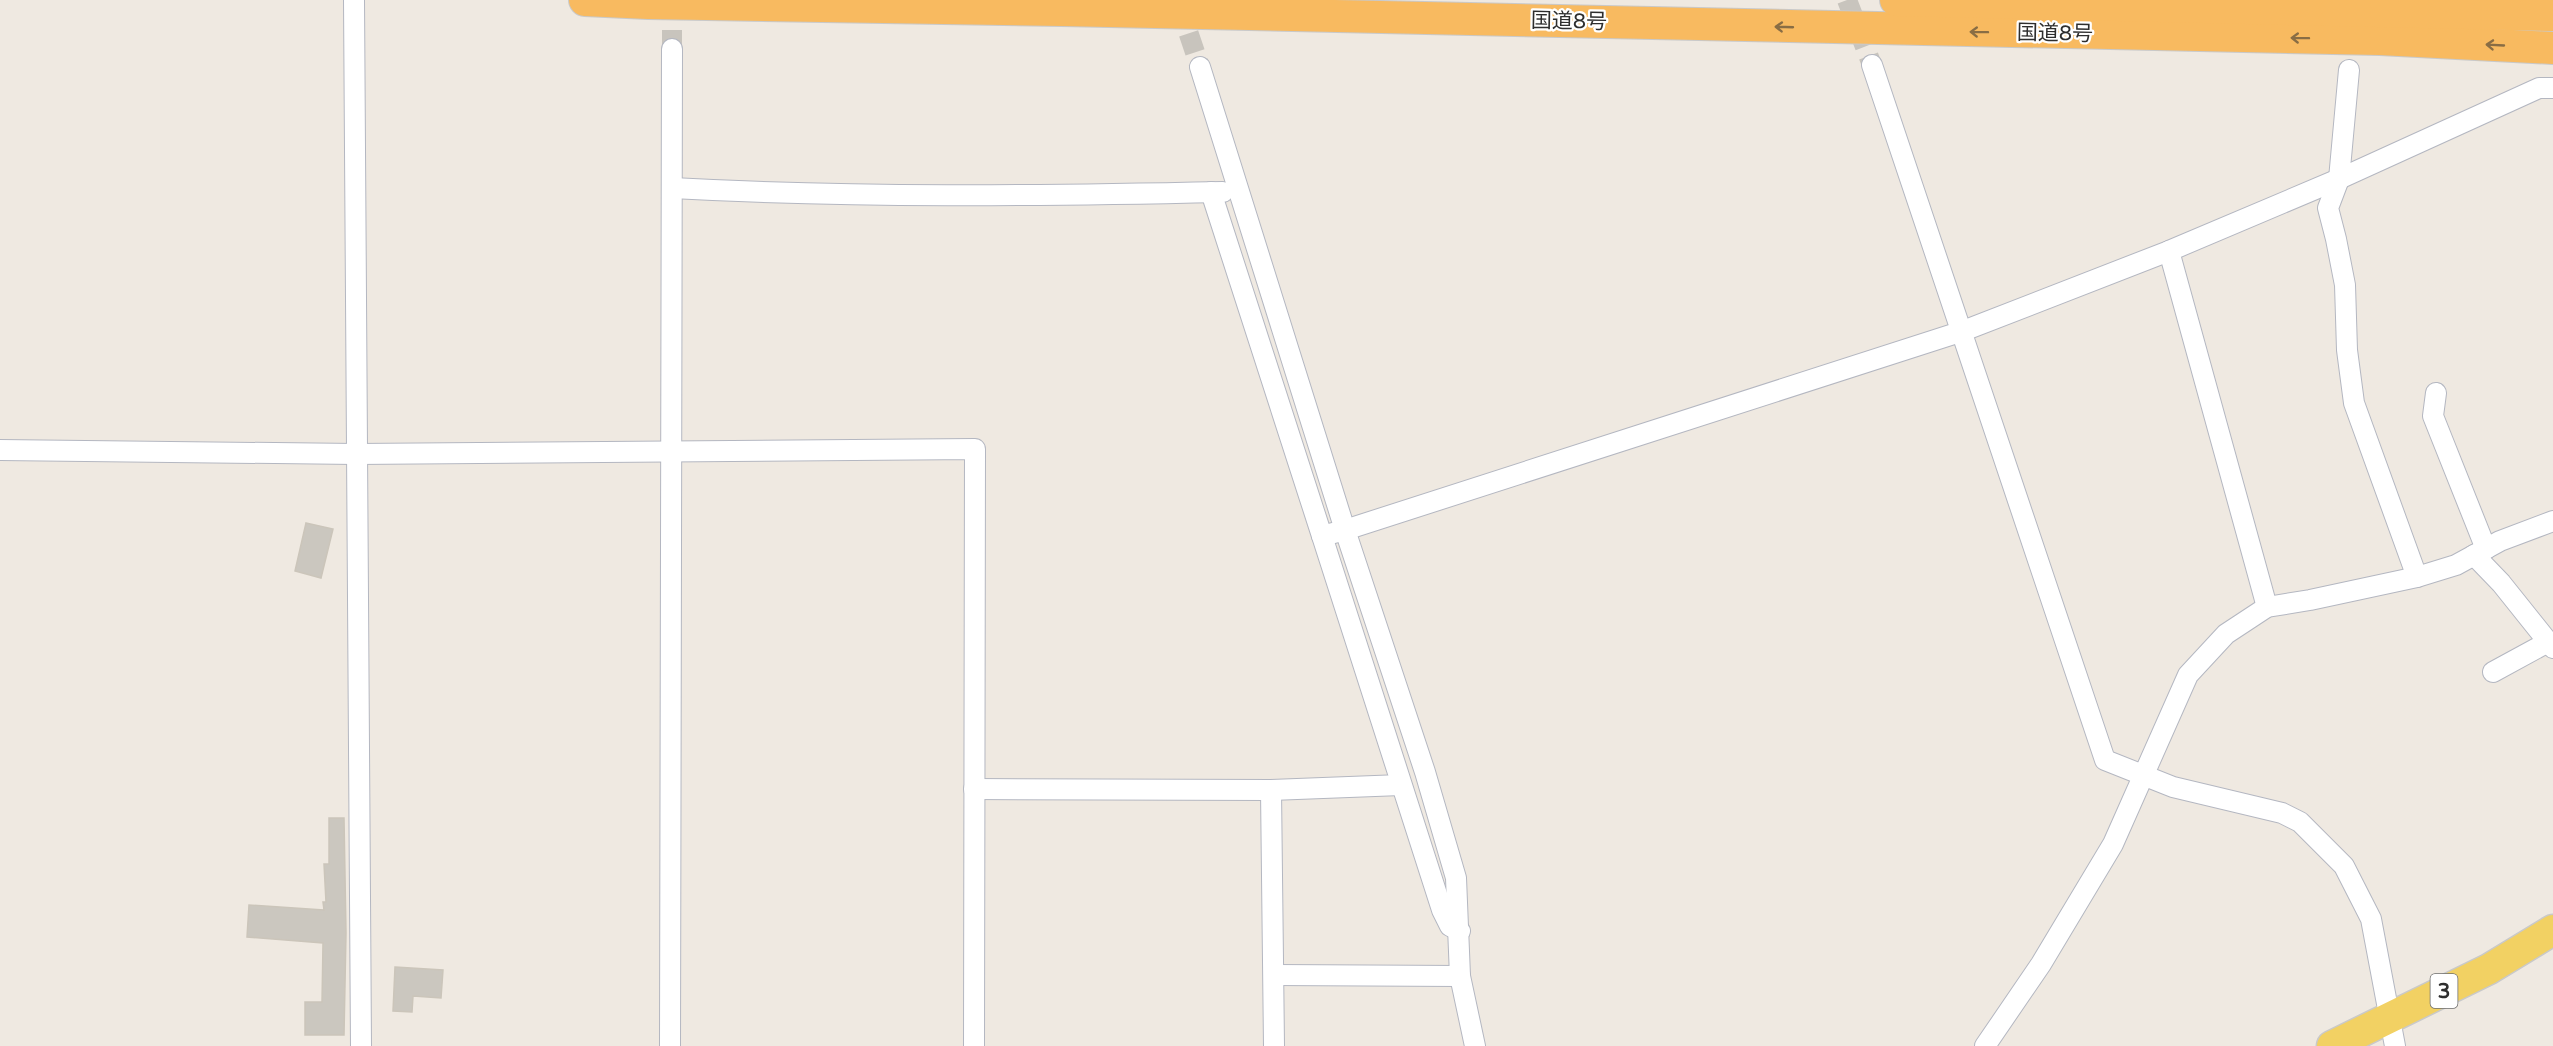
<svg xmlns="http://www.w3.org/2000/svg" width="2553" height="1046" font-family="'Varela Round','Noto Sans JP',sans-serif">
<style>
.building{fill:#cbc7bf;stroke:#cbc5ba;stroke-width:1.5}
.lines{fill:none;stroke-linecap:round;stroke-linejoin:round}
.minor-tunnel{stroke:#c8c4bd;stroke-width:20;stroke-dasharray:20 10;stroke-linecap:butt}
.minor-casing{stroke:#b4b7c1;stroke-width:22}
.primary-casing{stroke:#c9c9c9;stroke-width:33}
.trunk-casing{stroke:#c9c9c9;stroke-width:34}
.minor{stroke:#fff;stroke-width:20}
.primary{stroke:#f2d163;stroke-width:30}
.trunk{stroke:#f8ba60;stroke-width:32}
.oneway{stroke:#896d44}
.labels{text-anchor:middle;stroke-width:4.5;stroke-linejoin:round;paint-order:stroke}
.shield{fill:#fff;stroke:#6d6d6d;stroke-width:1.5}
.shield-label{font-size:20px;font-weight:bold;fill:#2e2e2e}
.street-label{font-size:21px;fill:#2e2e2e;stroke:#fff}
</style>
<rect width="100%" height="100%" fill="#efe9e1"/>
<!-- building -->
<g class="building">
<polygon points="306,523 333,529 321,578 295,571"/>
<polygon points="329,818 344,818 346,933 344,1035 305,1035 305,1002 322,1002 323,943 247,937 249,905 324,910 323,902 326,902 324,864 329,864"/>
<polygon points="395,967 443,970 441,998 413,996 412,1012 393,1011"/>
</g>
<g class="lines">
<!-- minor-tunnel -->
<g class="minor-tunnel">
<polyline points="672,0 672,49"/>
<polyline points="1847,0 1872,65"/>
<polyline points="1179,5 1200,67"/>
</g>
<defs>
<g id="minor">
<polyline points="354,0 361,1046"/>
<polyline points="1872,65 2105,760 2173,787 2282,813 2300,822 2344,866 2371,919 2395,1046"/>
<polyline points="1200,67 1345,530 1425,772 1456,878 1460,976 1475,1046"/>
<polyline points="2349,70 2339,179 2328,208 2336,239 2345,285 2347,350 2354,403 2417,577 2456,565 2500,541 2553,521"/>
<path d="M672 188C856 198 1039 196 1223 192"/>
<polyline points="1211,192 1322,536 1345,530 1963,331 2169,251 2339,179 2539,88 2553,88"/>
<polyline points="2169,251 2267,607"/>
<polyline points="2436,393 2433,416 2486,549"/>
<polyline points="0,450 356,454 975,449 974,1046"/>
<polyline points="1322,536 1442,910 1450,926 1460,931"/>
<polyline points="2474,555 2501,583 2553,648"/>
<polyline points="2493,672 2548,642"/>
<polyline points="974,789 1271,790 1401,785"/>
<polyline points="1271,790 1274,1046"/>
<polyline points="1274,975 1460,976"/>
<polyline points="670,1046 672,49"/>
<polyline points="1985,1046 2041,964 2113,844 2188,675 2226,634 2267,607 2310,600 2417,577"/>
</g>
<polyline id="primary" points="2332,1046 2489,969 2553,930"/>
<g id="trunk">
<polyline points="585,0 648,3 1062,10 2380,39 2553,48"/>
<polyline points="1896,0 2553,15"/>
</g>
</defs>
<!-- minor casing -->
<use href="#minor" class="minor-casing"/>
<!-- primary casing -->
<use href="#primary" class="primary-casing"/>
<!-- trunk casing -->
<use href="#trunk" class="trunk-casing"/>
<!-- minor -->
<use href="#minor" class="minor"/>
<!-- primary -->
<use href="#primary" class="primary"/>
<!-- trunk -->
<use href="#trunk" class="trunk"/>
</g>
<!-- one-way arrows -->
<defs><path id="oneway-shaft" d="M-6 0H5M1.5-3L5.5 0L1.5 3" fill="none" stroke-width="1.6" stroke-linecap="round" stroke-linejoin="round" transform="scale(1.5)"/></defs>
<g class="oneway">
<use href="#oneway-shaft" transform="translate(1784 27) rotate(-178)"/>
<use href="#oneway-shaft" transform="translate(1979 32) rotate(-179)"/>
<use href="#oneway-shaft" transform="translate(2300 38) rotate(-179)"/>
<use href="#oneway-shaft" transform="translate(2495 45) rotate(-177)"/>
</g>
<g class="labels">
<!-- shield labels -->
<rect class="shield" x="2430.5" y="974" width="27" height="34" rx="4.5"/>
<g class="shield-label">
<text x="2444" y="998">3</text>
</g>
<!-- street labels -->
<g class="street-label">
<text transform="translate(1569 21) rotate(1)" y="7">国道8号</text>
<text transform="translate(2055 33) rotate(1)" y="7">国道8号</text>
</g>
</g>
</svg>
